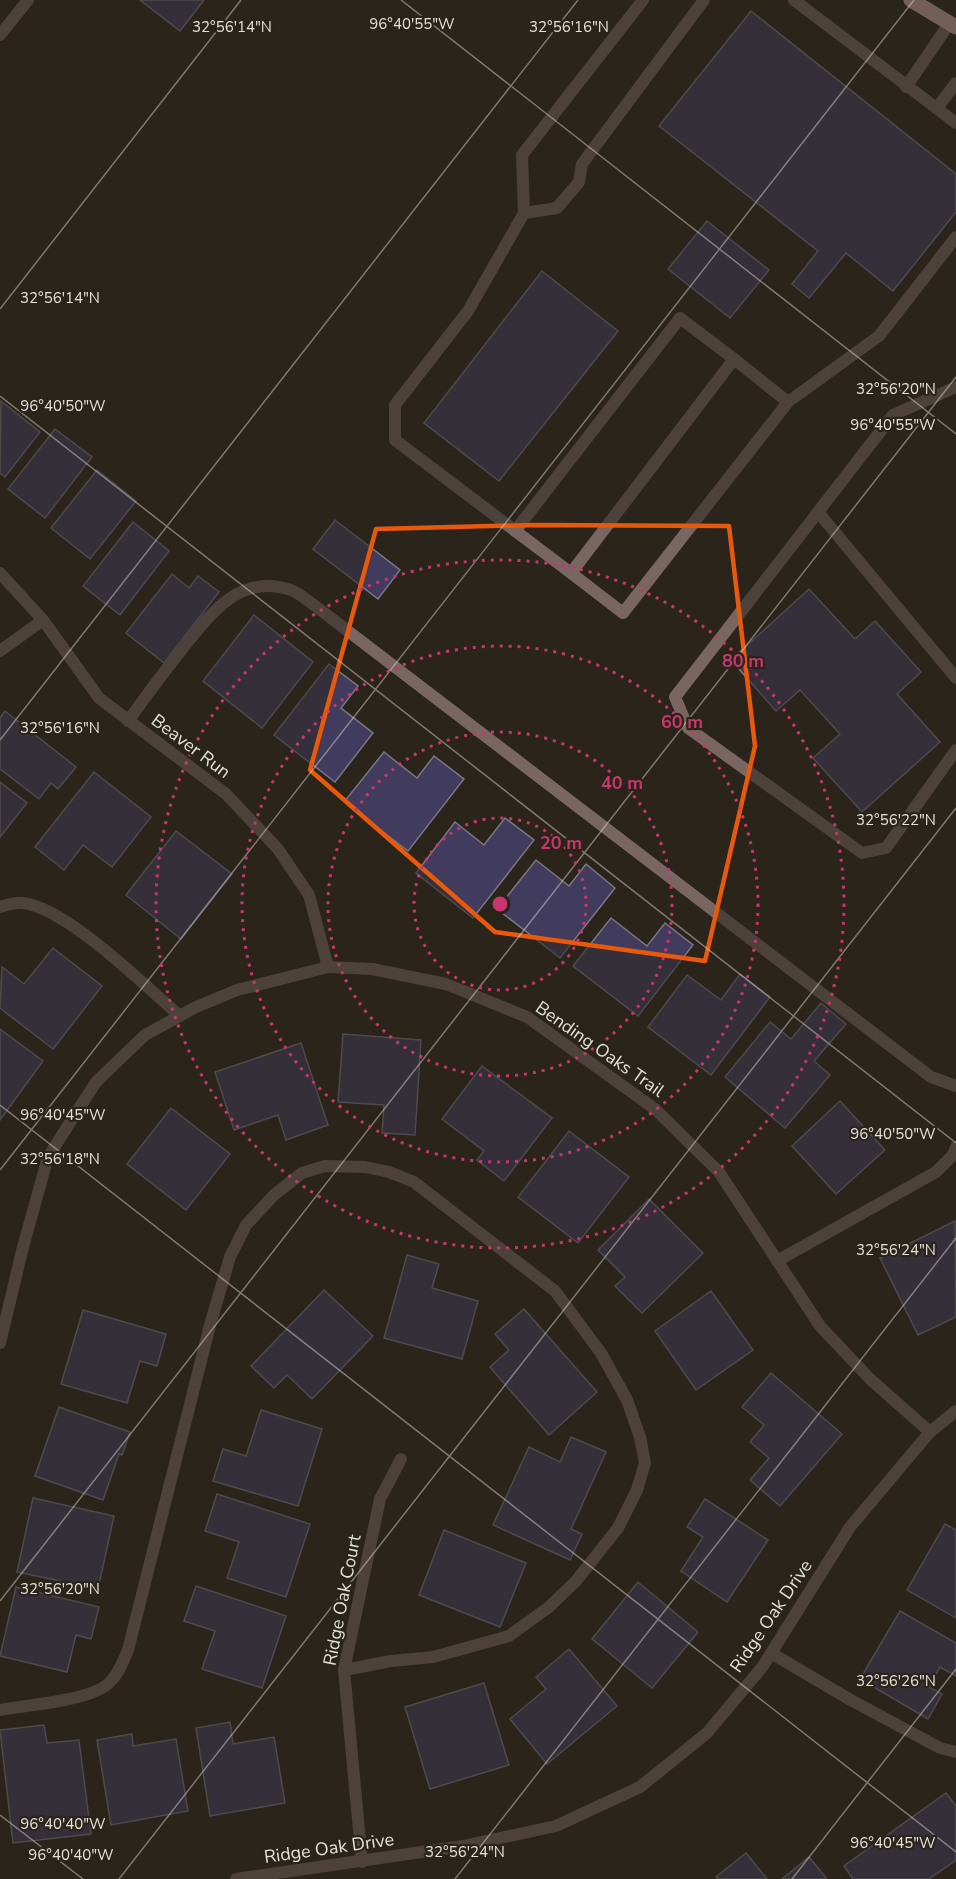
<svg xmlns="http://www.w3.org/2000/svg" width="956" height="1879" font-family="'Nunito Sans',sans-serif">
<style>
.building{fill:#413c5d;stroke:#797884;stroke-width:1.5}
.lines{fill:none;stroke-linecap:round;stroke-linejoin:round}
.service{stroke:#796662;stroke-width:12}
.minor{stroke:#796662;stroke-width:12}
.primary{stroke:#cea7a0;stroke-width:15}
.marked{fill:none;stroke:#e8590c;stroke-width:4.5;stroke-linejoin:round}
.ticks{fill:none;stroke:#e4e0da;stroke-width:1.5;stroke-opacity:0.45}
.ring{fill:none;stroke:#c7366e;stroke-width:3;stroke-dasharray:3 6}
.labels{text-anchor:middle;stroke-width:4.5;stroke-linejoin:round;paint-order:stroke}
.street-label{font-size:18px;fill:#e4e0da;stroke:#2a241b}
.ticks-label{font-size:15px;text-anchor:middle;fill:#e4e0da;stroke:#2a241b;stroke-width:4.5;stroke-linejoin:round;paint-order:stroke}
.centre{fill:#c7366e;stroke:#2a241b;stroke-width:3}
.ring-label{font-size:18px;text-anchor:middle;font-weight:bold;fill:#c7366e;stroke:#2a241b;stroke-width:4.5;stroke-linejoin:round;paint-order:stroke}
</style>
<rect width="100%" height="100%" fill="#2a241b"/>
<!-- building -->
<g class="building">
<polygon points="140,0 204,0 180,31"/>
<polygon points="751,11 956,174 956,212 893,291 846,253 809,298 792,284 818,251 659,126"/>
<polygon points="707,221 769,270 730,318 668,269"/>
<polygon points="542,271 618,331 499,481 424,423"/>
<polygon points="1,401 40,432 5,477 0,473"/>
<polygon points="55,429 92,457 45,518 8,489"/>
<polygon points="97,470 136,501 90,559 51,528"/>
<polygon points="335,520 400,570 378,599 313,549"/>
<polygon points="133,522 169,551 120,615 83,586"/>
<polygon points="172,574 189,588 198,576 219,592 164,663 126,633"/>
<polygon points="809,589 855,639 875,621 921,672 897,694 940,742 862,812 813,758 840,734 800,690 776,711 731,660"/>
<polygon points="254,615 313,662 262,728 203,681"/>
<polygon points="329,664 358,686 341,708 373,733 335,782 274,735"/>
<polygon points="5,711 76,767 58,789 51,783 39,799 0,769 0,718"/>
<polygon points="384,752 417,778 434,756 464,779 408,851 344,802"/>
<polygon points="94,772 151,817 112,867 83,845 64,870 35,847"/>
<polygon points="0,782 27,803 0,837"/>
<polygon points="505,818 534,840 473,918 416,873 455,822 484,845"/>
<polygon points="176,831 232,874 181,939 126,895"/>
<polygon points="536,860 569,886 586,864 615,888 560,958 497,909"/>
<polygon points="611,918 647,946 665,923 693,945 638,1016 573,966"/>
<polygon points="53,948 102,986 53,1049 0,1008 2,967 24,984"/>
<polygon points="740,974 770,997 711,1075 648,1027 687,975 721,1000"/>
<polygon points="821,1003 846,1024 814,1061 830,1075 785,1128 725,1077 770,1022 791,1039"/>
<polygon points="0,1029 43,1061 0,1120"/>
<polygon points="343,1034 421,1040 415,1135 382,1133 384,1105 338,1102"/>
<polygon points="301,1043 328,1125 286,1140 278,1115 234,1130 215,1072"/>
<polygon points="482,1066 552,1118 504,1181 477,1160 484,1151 442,1119"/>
<polygon points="840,1101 885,1150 836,1194 792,1146"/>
<polygon points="171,1108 230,1154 186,1210 127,1164"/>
<polygon points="569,1131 629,1177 578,1243 518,1197"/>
<polygon points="649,1199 703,1253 642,1313 615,1286 625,1277 598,1250"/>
<polygon points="955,1221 956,1317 918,1335 880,1258"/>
<polygon points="407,1255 439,1264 432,1288 478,1301 462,1359 384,1338"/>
<polygon points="324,1290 373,1336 312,1399 287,1375 274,1388 251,1366"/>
<polygon points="711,1291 753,1350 696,1390 655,1331"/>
<polygon points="524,1309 597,1392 549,1435 490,1367 509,1350 495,1334"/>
<polygon points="83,1310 166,1334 157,1366 140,1361 127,1403 61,1384"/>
<polygon points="771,1373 842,1434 780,1506 750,1480 769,1458 750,1442 764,1425 742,1407"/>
<polygon points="59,1407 130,1432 122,1455 119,1454 103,1500 35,1476"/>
<polygon points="261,1410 322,1429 298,1506 213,1481 223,1449 246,1456"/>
<polygon points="571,1437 606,1452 571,1529 582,1534 570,1560 493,1525 529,1447 560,1462"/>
<polygon points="217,1494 310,1524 286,1597 227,1578 239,1542 205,1531"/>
<polygon points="33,1498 114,1516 98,1589 17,1572"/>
<polygon points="705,1499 768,1540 727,1602 681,1571 703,1537 687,1527"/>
<polygon points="945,1524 956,1530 956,1618 907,1590"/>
<polygon points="444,1530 526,1563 500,1627 419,1595"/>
<polygon points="638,1582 698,1632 652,1688 592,1639"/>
<polygon points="196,1586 286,1616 262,1688 202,1669 215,1631 184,1621"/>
<polygon points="16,1587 99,1607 91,1639 76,1635 67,1672 0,1656"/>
<polygon points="900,1611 956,1643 956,1676 940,1667 929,1687 942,1694 928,1719 860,1679"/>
<polygon points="569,1649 617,1706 547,1764 510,1719 546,1689 536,1677"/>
<polygon points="484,1683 509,1765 430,1789 405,1707"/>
<polygon points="230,1722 233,1744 274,1737 285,1803 210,1816 196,1728"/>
<polygon points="44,1725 47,1743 79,1740 91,1834 13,1843 0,1730"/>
<polygon points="132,1734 133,1746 176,1739 188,1811 111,1825 97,1740"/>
<polygon points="946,1793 956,1806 956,1860 929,1879 853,1879 844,1866"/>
<polygon points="746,1853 767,1879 718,1879 716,1877"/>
<polygon points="809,1857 827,1879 782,1879"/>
</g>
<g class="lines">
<!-- service -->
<g class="service">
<polyline points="704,0 582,164 579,182 557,208 524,213 468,311 395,405 395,440 571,573 734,359 788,402"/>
<polyline points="794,0 956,123"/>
<polyline points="906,87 949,24"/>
<polyline points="937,108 956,83"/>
<polyline points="524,213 522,155 643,0"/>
<polyline points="956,387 893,415 675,697 688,728 862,853 886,848 956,750"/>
<polyline points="818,512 956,678"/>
<polyline points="515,531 680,318 734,359"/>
<polyline points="571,573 623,613 788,402 879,336 956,237"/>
<path d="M128 721C146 696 164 672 183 648 211 613 240 573 291 590 299 593 307 600 314 605L931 1077 956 1086"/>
<path d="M0 907C7 905 16 902 23 903 67 908 145 986 180 1016"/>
<polyline points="777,1261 936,1172 953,1155 956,1147"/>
<polyline points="771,1653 849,1699 940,1748 956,1752"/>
<path d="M0 1710C27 1705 90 1701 109 1683 119 1674 123 1661 128 1650L210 1325 230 1257 246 1225 274 1195 302 1173 325 1166 365 1167 389 1172 414 1182 555 1291 601 1353 627 1400 640 1437 645 1463 637 1490 618 1528 576 1581 549 1607 509 1636 433 1657 391 1661 344 1670"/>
</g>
<!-- minor -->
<g class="minor">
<polyline points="0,35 28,0"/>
<polyline points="0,573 43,620 99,698 226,794 278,849 309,895 328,967"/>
<polyline points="0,651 43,620"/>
<polyline points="0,1343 23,1247 48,1157 96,1082 145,1035 194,1008 237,990 328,967 372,969 446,984 527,1017 655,1109 719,1172 820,1326 870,1379 930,1432"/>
<polyline points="362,1862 344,1670 380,1499 401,1459"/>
<polyline points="236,1879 463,1846 556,1826 640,1787 707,1733 763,1666 850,1527 930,1432 956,1411"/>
</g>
<!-- primary -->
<polyline class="primary" points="911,0 956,27"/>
</g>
<!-- marked area -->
<path d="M0 0H956V1879H0ZM533 525 729 526 755 746 705 961 495 932 310 770 376 529Z" fill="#2a241b" fill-opacity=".55" fill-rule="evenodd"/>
<path class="marked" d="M533 525 729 526 755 746 705 961 495 932 310 770 376 529Z"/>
<!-- ticks -->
<path class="ticks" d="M401 0 956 434M0 309 241 0M0 396 956 1143M0 740 578 0M0 1105 956 1852M0 1170 914 0M0 1601 956 377M0 1815 83 1879M119 1879 956 808M455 1879 956 1238M792 1879 956 1669"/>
<!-- distance rings -->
<g class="ring">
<circle cx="500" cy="904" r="86"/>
<circle cx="500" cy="904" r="172"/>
<circle cx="500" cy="904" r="258"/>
<circle cx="500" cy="904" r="344"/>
</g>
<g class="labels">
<!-- street labels -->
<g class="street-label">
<text transform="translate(191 746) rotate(37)" y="6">Beaver Run</text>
<text transform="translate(600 1049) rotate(35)" y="6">Bending Oaks Trail</text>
<text transform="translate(342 1600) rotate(-79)" y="6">Ridge Oak Court</text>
<text transform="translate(771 1616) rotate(-56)" y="6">Ridge Oak Drive</text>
<text transform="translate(329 1848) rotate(-8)" y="6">Ridge Oak Drive</text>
</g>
</g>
<g class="ticks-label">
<text x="412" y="29">96°40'55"W</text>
<text x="569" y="32">32°56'16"N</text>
<text x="232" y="32">32°56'14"N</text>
<text x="60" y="303">32°56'14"N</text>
<text x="896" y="394">32°56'20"N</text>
<text x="63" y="411">96°40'50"W</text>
<text x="893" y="430">96°40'55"W</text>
<text x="60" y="733">32°56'16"N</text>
<text x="896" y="825">32°56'22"N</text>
<text x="63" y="1120">96°40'45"W</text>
<text x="893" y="1139">96°40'50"W</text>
<text x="60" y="1164">32°56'18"N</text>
<text x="896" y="1255">32°56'24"N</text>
<text x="60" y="1594">32°56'20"N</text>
<text x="896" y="1686">32°56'26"N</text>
<text x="63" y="1829">96°40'40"W</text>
<text x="893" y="1848">96°40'45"W</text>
<text x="465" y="1857">32°56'24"N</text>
<text x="71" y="1860">96°40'40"W</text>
</g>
<circle cx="500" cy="904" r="9" class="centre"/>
<g class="ring-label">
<text x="743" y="667">80 m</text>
<text x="682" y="728">60 m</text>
<text x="622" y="789">40 m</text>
<text x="561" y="849">20 m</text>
</g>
</svg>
